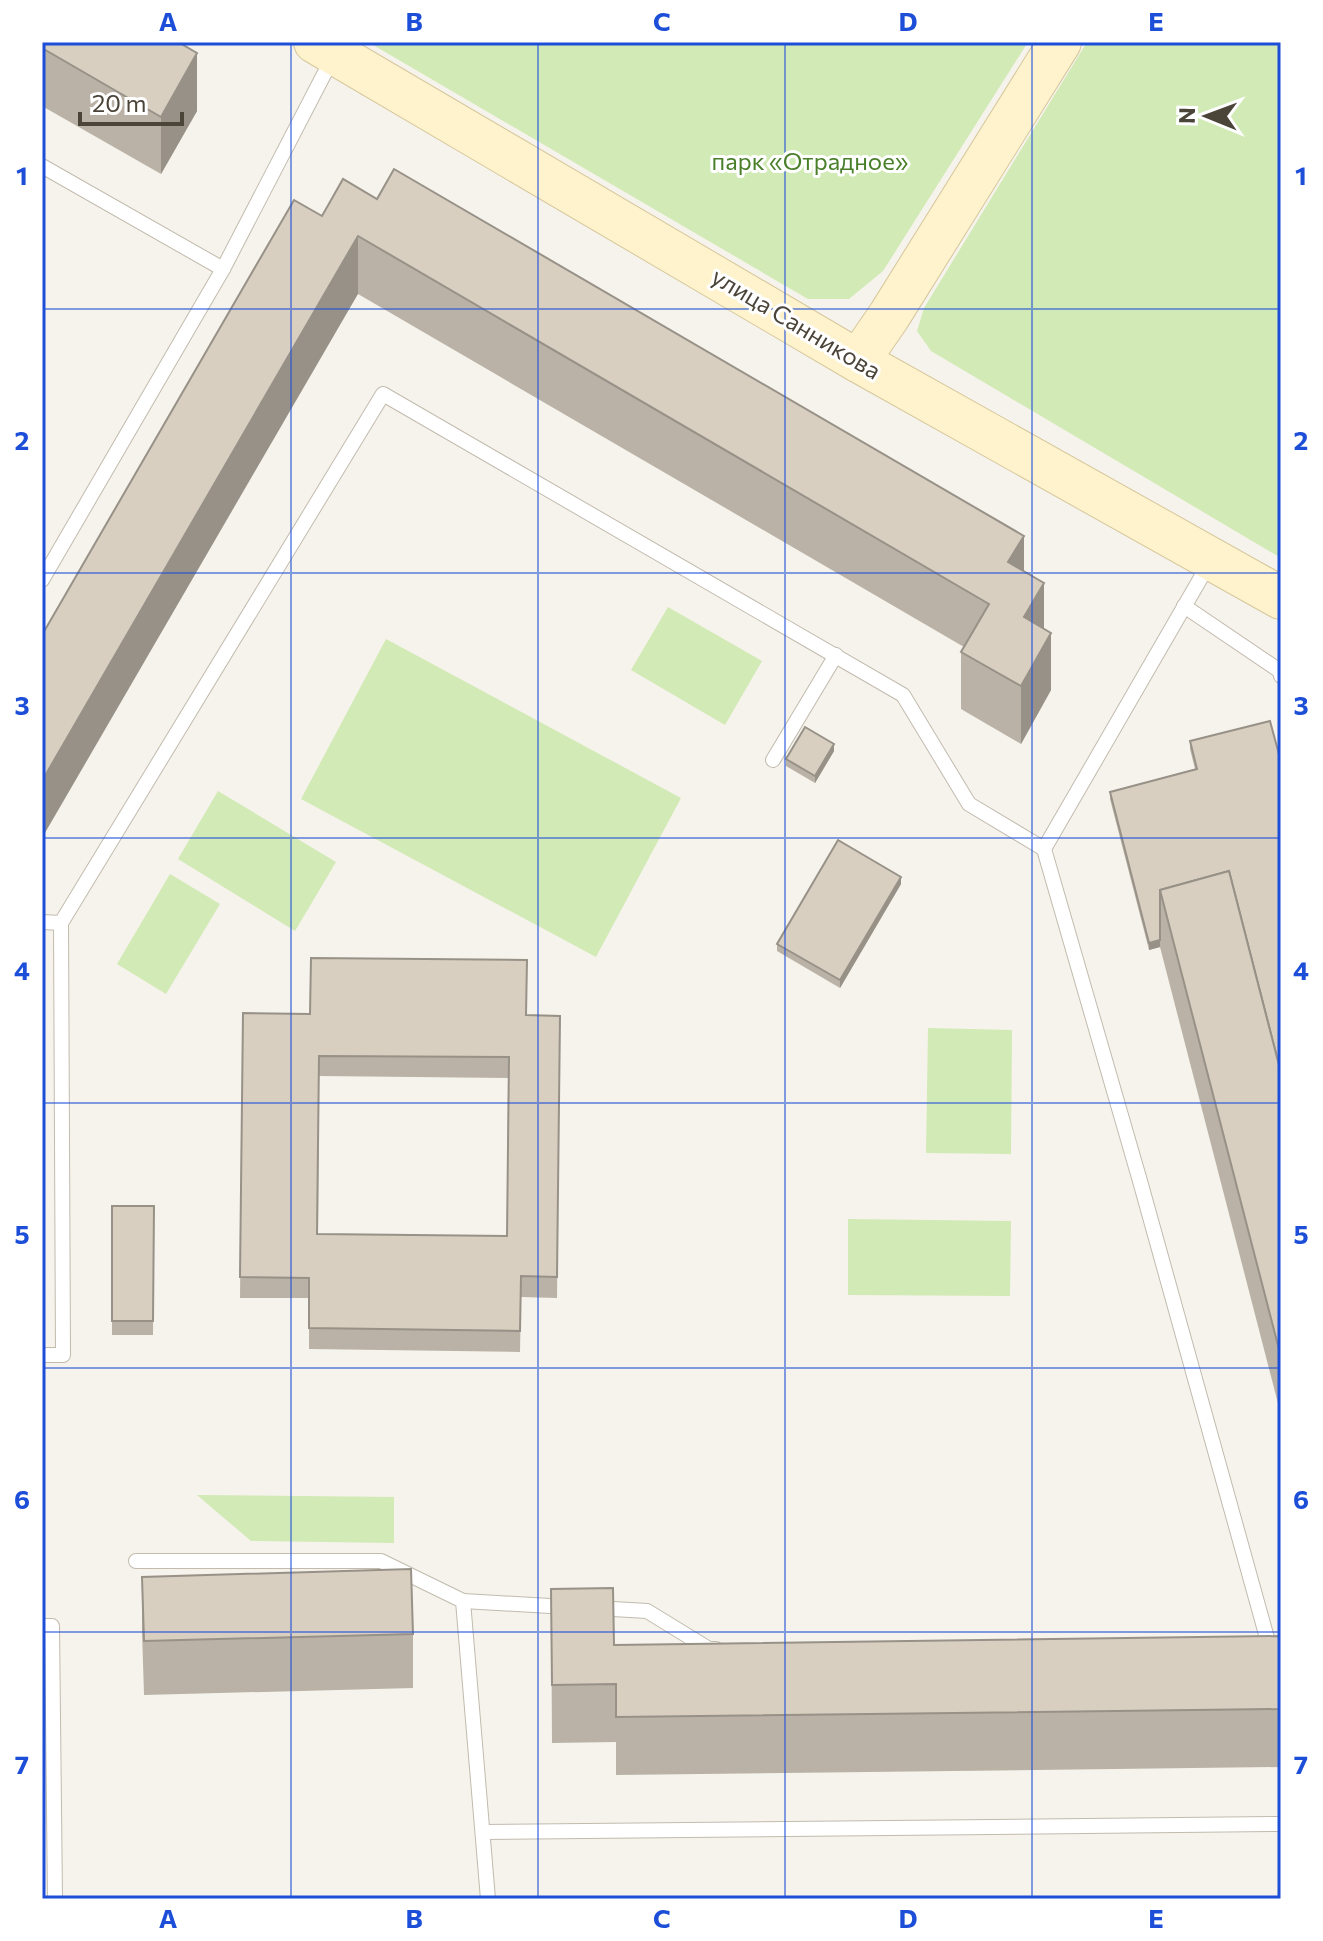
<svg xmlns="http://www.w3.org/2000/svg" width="1323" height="1941" font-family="Commissioner,sans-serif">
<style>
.green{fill:#d2eab5}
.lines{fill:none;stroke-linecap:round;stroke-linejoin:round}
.lane-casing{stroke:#c2bbae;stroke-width:16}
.secondary-casing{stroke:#d6c79b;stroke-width:44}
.lane{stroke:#fff;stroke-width:14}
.secondary{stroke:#fff3cd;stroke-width:42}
.wall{fill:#bab2a6;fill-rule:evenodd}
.shaded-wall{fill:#979187}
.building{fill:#d8cfc1;stroke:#979187;stroke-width:2;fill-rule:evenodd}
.grid{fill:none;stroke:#1d4ed8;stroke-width:2;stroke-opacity:0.55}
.labels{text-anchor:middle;stroke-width:6;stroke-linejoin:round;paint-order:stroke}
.park-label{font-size:24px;fill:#4a7f2a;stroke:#fff}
.street-label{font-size:24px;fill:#4b4439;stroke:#fff}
.neatline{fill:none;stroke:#1d4ed8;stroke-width:3}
.grid-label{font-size:26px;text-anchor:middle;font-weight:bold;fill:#1d4ed8}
</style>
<rect width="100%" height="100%" fill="#f6f3ec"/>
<!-- green -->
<g class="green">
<polygon points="368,42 1028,42 883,271 849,299 808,299"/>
<polygon points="1087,42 1281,42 1281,558 931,351 917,331 924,308"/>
<polygon points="668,607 762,661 725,725 631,670"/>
<polygon points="386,639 681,798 596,957 301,799"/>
<polygon points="218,791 336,862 295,931 178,859"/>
<polygon points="170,874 220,904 166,994 117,964"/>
<polygon points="928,1028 1012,1030 1011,1154 926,1153"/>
<polygon points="848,1219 1011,1221 1010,1296 848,1295"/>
<polygon points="197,1495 394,1497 394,1543 251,1541"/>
</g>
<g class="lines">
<defs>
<g id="lane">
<polyline points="42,166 223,269"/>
<polyline points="1210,562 1044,849 1140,1181 1269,1645 1281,1650"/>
<polyline points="42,580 223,269 333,57"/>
<polyline points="1184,606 1280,671 1281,676"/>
<polyline points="773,760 836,655"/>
<polyline points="42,922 61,923"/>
<polyline points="42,1355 63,1355 61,923 383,394 903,695 969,804 1044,849"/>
<polyline points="136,1561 381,1561 463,1601 488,1899"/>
<polyline points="463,1601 567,1607"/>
<polyline points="596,1608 647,1611 709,1649 716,1649"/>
<polyline points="42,1626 52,1626 55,1899"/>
<polyline points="483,1832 1281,1824"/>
</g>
<g id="secondary">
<polyline points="315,42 858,361 1281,598"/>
<polyline points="858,361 889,316 1060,42"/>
</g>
</defs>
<!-- lane casing -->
<use href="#lane" class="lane-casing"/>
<!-- secondary casing -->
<use href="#secondary" class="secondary-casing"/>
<!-- lane -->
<use href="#lane" class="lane"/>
<!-- secondary -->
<use href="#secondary" class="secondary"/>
</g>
<!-- wall -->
<g class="wall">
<polygon points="42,42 197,111 161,174 42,106"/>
<polygon points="322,216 1024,571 1044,628 1051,690 1021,744 961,709 961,652 964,647 358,294"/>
<polygon points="1190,741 1281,762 1281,1415 1160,947 1149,950 1110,799 1110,792 1195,769 1190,749"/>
<polygon points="834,751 815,783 786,766 786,759"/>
<polygon points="901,884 840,988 777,951 777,944"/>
<path d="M243 1013 560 1016 557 1298 521 1297 520 1352 309 1349V1298H240ZM319 1076 508 1078 507 1236 318 1234Z"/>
<polygon points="112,1206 154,1206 153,1335 112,1335"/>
<polygon points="142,1577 413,1634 413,1688 144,1695 142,1631"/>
<polygon points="551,1589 614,1645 1281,1636 1281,1767 616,1775 616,1742 552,1743"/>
</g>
<!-- shaded-wall -->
<g class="shaded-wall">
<polygon points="197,53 197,111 161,174 161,117"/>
<polygon points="358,236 358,294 42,838 42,781"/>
<polygon points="1024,536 1024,593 1008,562"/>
<polygon points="1044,583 1044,640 1024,617"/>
<polygon points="1051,633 1051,690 1021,744 1021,686"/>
<polygon points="834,744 834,751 815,783 815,776"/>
<polygon points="901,877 901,884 840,988 840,980"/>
<polygon points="1160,940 1160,947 1149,950 1149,943"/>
</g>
<!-- building -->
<g class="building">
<polygon points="42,42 178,42 197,53 161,117 42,48"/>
<polygon points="394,169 1024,536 1008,562 1044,583 1024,617 1051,633 1021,686 961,652 989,604 358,236 42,781 42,635 294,200 322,216 343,179 377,199"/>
<polygon points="1270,721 1281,762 1281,1073 1229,871 1160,890 1160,940 1149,943 1110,792 1197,769 1190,741"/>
<polygon points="805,727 834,744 815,776 786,759"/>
<polygon points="838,840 901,877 840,980 777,944"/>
<polygon points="1229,871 1281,1073 1281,1357 1160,890"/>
<path d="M311 958 527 960 526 1015 560 1016 557 1277 521 1276 520 1331 309 1328V1278L240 1277 243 1013 310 1014ZM319 1056 509 1057 507 1236 317 1234Z"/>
<polygon points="112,1206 154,1206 153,1321 112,1321"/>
<polygon points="411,1569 413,1634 144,1641 142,1577"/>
<polygon points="613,1588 614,1645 1281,1636 1281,1709 616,1717 616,1684 552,1685 551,1589"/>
</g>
<!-- grid -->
<path class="grid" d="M291 42V1899M538 42V1899M785 42V1899M1032 42V1899M42 309H1281M42 573H1281M42 838H1281M42 1103H1281M42 1368H1281M42 1632H1281"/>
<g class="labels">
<!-- park labels -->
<g class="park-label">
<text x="810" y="170">парк «Отрадное»</text>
</g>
<!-- street labels -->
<g class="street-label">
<text transform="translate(796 324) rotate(31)" y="8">улица Санникова</text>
</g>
</g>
<!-- border -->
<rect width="1323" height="1941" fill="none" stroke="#ffffff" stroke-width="88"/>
<!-- north arrow -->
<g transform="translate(1207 116) rotate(271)" stroke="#ffffff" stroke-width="6" paint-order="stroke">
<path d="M0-6L14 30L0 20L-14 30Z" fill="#4b4439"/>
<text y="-12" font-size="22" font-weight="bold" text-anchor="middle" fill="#4b4439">N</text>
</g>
<!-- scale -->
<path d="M80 112v12h102v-12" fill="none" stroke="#4b4439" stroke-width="4"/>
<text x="92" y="112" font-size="24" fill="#4b4439" stroke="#ffffff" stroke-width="6" paint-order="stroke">20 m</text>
<rect x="44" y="44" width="1235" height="1853" class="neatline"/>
<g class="grid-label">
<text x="168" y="31">A</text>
<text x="414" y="31">B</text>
<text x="662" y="31">C</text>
<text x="908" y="31">D</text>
<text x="1156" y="31">E</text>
<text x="22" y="185">1</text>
<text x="1301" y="185">1</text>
<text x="22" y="450">2</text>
<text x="1301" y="450">2</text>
<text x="22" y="715">3</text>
<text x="1301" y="715">3</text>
<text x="22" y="980">4</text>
<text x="1301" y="980">4</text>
<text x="22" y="1244">5</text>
<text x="1301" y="1244">5</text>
<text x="22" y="1509">6</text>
<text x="1301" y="1509">6</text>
<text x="22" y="1774">7</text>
<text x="1301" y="1774">7</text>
<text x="168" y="1928">A</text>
<text x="414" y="1928">B</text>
<text x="662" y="1928">C</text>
<text x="908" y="1928">D</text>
<text x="1156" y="1928">E</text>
</g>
</svg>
